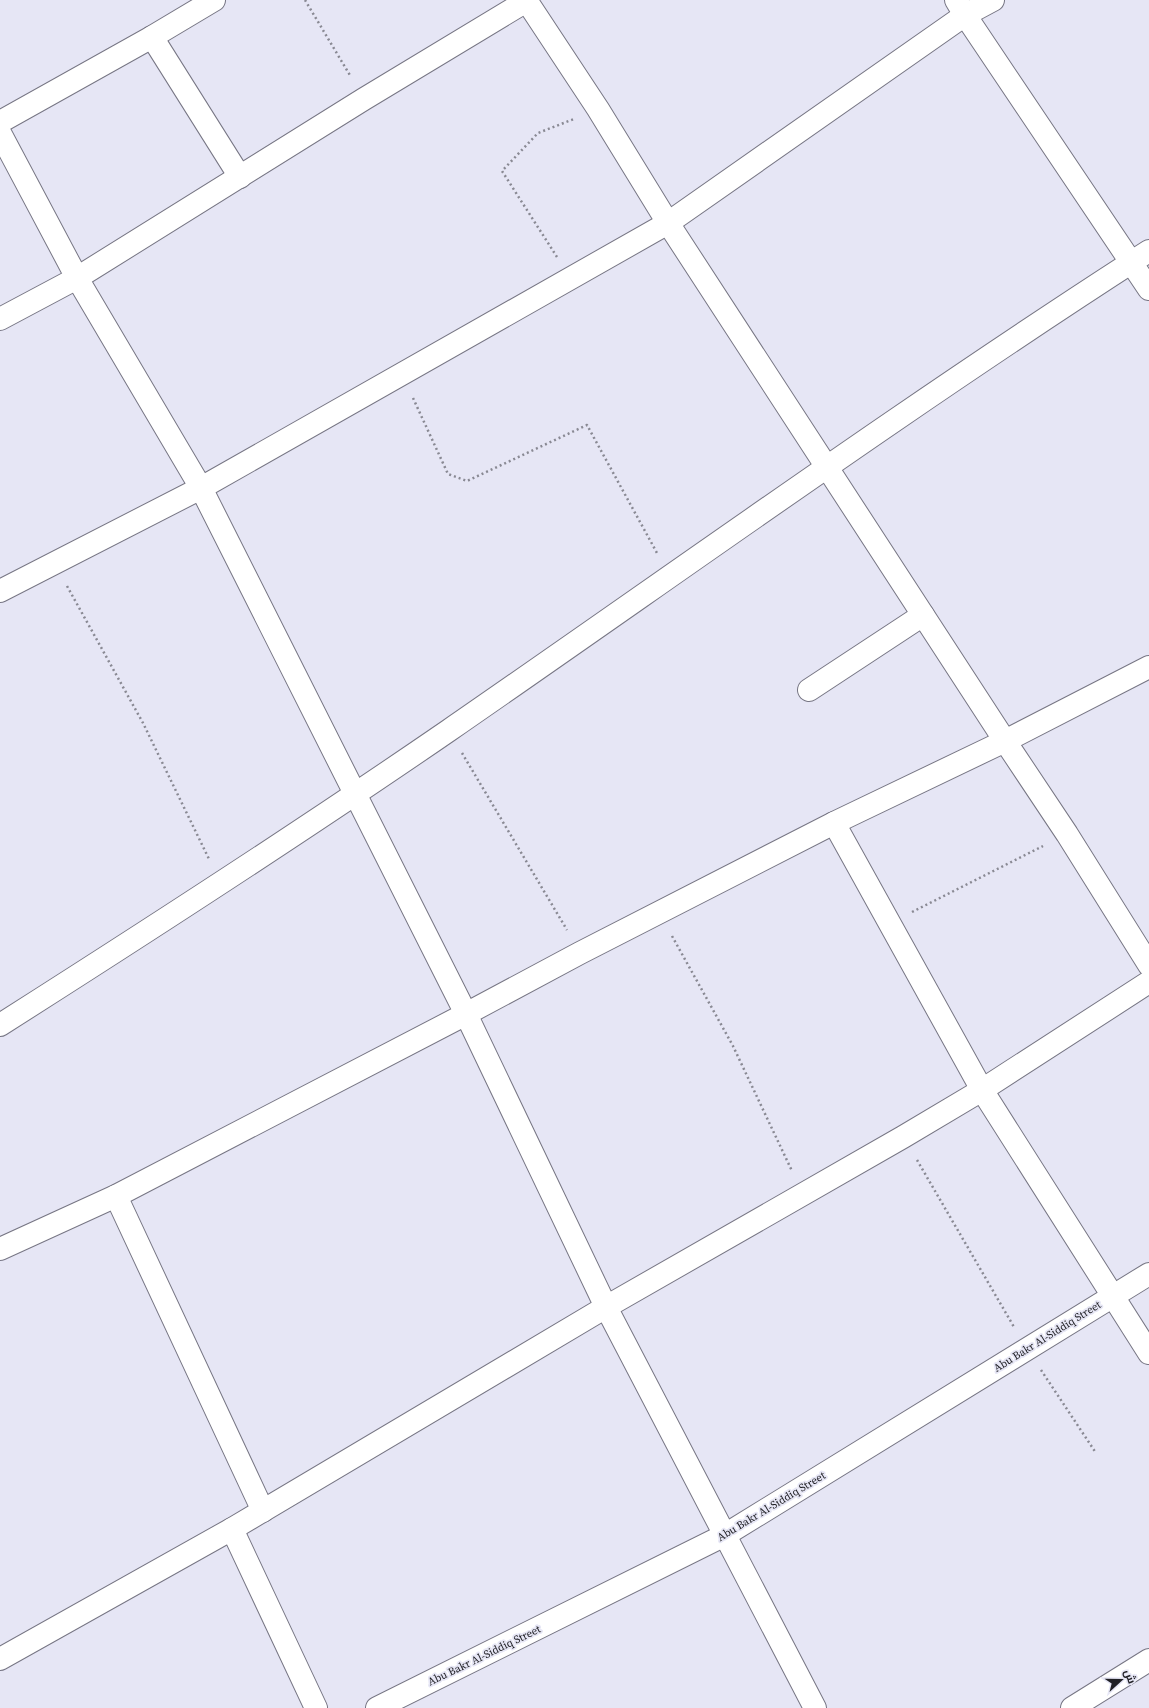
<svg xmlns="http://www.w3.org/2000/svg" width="1149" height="1708" font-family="'Source Serif 4',Cairo,serif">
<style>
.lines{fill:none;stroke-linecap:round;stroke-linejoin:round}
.minor-casing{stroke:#777684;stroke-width:24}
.tertiary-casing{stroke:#777684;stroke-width:24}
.path{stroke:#898993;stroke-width:2.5;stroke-dasharray:2 3;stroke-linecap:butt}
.minor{stroke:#fff;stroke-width:22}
.tertiary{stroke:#fff;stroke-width:22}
.labels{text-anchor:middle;stroke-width:3.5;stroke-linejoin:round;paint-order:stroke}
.street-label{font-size:11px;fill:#212126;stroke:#e6e6f5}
</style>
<rect width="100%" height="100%" fill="#e6e6f5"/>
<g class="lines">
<defs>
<g id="minor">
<polyline points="526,0 598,109 668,223 1005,741 1067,834 1149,965"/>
<polyline points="956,0 965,15 1149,289"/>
<polyline points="152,37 240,177"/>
<polyline points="0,122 152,37 214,0"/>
<polyline points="0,133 77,278 201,488 466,1014 606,1307 815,1708"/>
<polyline points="0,591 201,488 668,223 965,15 993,0"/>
<polyline points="809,690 923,615"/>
<polyline points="834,823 982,1090 1149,1353"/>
<path d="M0 1025C151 929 301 832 448 731 681 570 911 404 1149 251"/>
<polyline points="116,1196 263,1511"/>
<polyline points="0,1249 116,1196 466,1014 580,953 834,823 1005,741 1149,667"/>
<polyline points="232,1529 316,1708"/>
<polyline points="0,1659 232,1529 606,1307 903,1137 982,1090 1149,982"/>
<polyline points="377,1708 725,1535 1149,1274"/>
<polyline points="1072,1708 1149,1660"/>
</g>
<polyline id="tertiary" points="0,319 77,278 364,99 528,0"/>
</defs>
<!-- minor casing -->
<use href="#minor" class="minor-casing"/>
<!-- tertiary casing -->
<use href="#tertiary" class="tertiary-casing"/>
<!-- path -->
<g class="path">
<polyline points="305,0 351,77"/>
<polyline points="557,257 502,171 538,133 574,119"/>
<polyline points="413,398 448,474 467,481 587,425 657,553"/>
<polyline points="67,586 143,723 209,859"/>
<polyline points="462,753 567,930"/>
<polyline points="912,912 1043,846"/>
<polyline points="672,936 733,1046 792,1171"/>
<polyline points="917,1160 1014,1327"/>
<polyline points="1041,1370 1096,1453"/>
</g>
<!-- minor -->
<use href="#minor" class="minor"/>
<!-- tertiary -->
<use href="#tertiary" class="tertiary"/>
</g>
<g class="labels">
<!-- street labels -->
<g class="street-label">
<text transform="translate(1047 1336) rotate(-32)" y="4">Abu Bakr Al-Siddiq Street</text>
<text transform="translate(771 1506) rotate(-31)" y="4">Abu Bakr Al-Siddiq Street</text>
<text transform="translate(484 1655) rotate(-26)" y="4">Abu Bakr Al-Siddiq Street</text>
</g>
</g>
<!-- north arrow -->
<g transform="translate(1121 1680) rotate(69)" stroke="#e6e6f5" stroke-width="3" paint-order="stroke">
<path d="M0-3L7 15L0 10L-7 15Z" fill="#212126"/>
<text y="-6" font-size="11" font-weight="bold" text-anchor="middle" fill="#212126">ش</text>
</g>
</svg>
